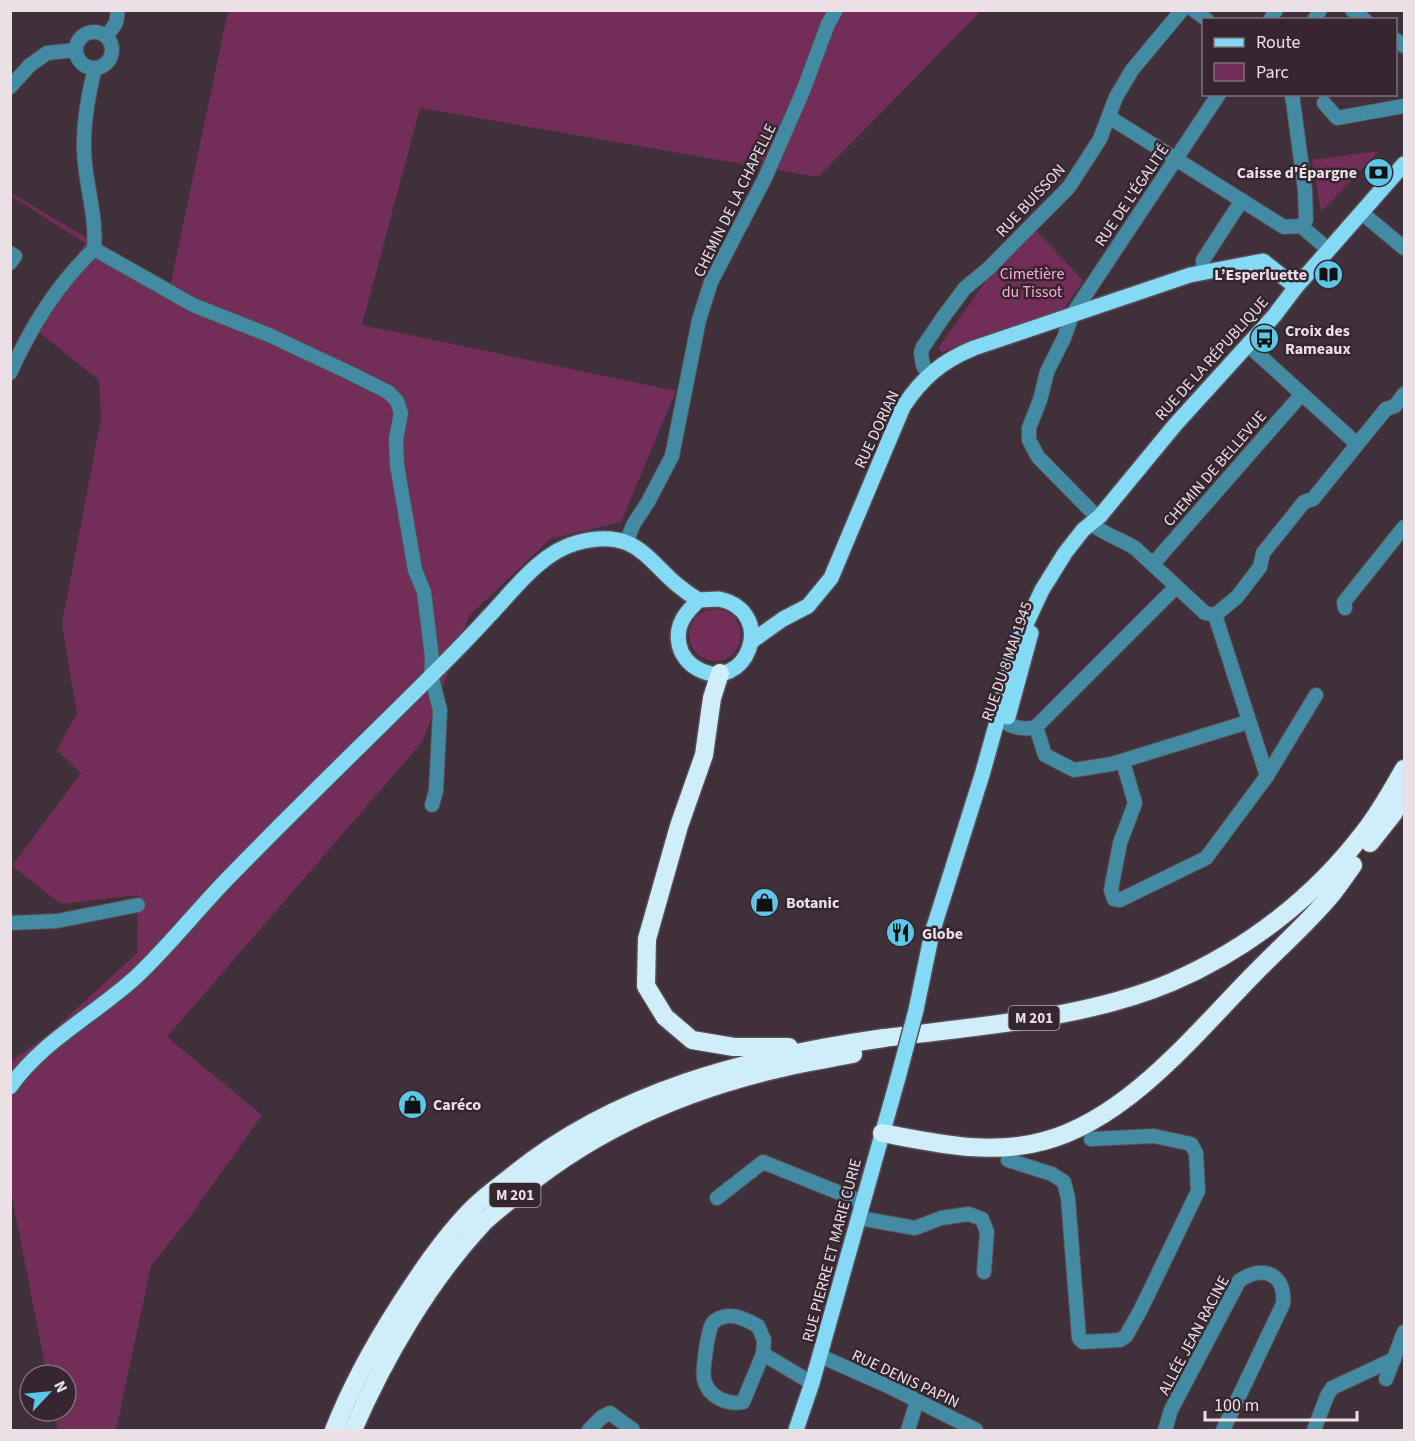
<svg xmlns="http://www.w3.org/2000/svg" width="1415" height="1441" font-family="'Source Sans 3',sans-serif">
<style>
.green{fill:#732d59}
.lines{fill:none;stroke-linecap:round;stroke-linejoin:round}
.minor-casing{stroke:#5b4c55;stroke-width:16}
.major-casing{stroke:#5b4c55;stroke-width:18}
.highway-casing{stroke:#5b4c55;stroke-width:21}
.minor{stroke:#438ba2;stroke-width:14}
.major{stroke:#84d9f5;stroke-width:15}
.highway{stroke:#cfeef9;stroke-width:18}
.major-bridge-casing{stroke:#5b4c55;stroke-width:18;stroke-linecap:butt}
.major-bridge{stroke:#84d9f5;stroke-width:15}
.labels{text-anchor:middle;stroke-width:5;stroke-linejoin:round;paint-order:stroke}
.shield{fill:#36262f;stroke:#b5a8af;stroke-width:1.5}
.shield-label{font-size:15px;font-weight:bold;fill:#ebe0e6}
.poi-label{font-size:16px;font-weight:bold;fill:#ebe0e6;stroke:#36262f;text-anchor:start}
.street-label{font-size:16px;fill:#ebe0e6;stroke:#36262f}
.park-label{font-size:16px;fill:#ffa8da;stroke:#36262f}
</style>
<rect width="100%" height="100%" fill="#403039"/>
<!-- green -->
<g class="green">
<polygon points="228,11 981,11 818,177 420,108 362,325 676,391 621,522 550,539 469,616 423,741 167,1037 262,1115 189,1218 151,1266 116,1430 58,1430 54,1411 66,1411 66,1375 47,1375 11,1192 10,1062 49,1034 137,953 138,895 61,904 12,866 81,773 57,750 77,713 62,624 101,419 99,380 36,330 85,243 11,196 11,193 170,287"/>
<polygon points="1379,151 1321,212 1312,160"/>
<polygon points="1035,229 1083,281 1064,309 943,352 940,351 939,347 991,274"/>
<circle cx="715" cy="635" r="26"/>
</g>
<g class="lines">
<defs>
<g id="minor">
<polyline points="1194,10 1207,20"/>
<polyline points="1352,10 1365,20"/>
<polyline points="1270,20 1276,10"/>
<polyline points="1314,20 1320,10"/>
<circle cx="94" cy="50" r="18"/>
<polyline points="107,36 116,23 118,10"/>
<polyline points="1396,40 1404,46"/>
<polyline points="10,87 30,65 47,53 76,50"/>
<polyline points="1292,94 1305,190 1306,220 1301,226 1329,250"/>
<polyline points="1324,103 1337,118 1404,106"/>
<polyline points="1109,117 1284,227 1301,226"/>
<polyline points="1362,213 1404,248"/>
<polyline points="94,249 193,305 269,335 350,373 388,392 397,401 401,413 396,439 397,465 415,570 424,592 432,658 431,675 440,710 436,791 432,805"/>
<polyline points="10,253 15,256 10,263"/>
<polyline points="1203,272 1203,260 1242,200"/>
<polyline points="1248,345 1357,444"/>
<path d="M10 373C32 325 57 285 94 249 97 215 85 184 84 151 83 123 88 96 95 68"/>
<polyline points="928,374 923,365 921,353 923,347 944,316 965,288 988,269 1069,187 1100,139 1116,97 1132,70 1182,10"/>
<polyline points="1098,518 1038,457 1029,440 1029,428 1040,400 1047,372 1064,338 1072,315 1219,94"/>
<path d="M1092 524C1105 535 1121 539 1135 548L1205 613 1215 615 1267 776"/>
<polyline points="627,541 633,525 648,502 672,456 699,320 711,282 765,178 803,91 828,24 836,10"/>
<polyline points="1153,564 1301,395"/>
<polyline points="1345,608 1344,602 1404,527"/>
<polyline points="1215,615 1237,597 1260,567 1263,553 1304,502 1313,499 1386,409 1395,406 1404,394"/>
<path d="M998 718C1009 726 1022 731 1036 727L1045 755 1074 770 1112 764 1248 722"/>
<polyline points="1036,727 1176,587"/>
<polyline points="1123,762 1135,803 1120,843 1111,890 1114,899 1120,900 1206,858 1267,776 1316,695"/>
<polyline points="10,923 57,921 138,905"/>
<polyline points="1008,1160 1052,1174 1064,1182 1068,1198 1079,1338 1083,1342 1120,1340 1126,1336 1141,1309 1198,1191 1196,1153 1191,1144 1154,1136 1091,1139"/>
<polyline points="717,1198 763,1162 862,1202"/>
<polyline points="859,1218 915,1228 941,1218 969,1214 982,1219 987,1232 984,1272"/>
<path d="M763 1354 743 1402C727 1405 708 1397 704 1379 702 1371 708 1331 712 1324 714 1321 719 1318 723 1317 735 1313 748 1321 758 1326L764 1340 763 1354 812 1383"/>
<polyline points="820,1356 888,1386 976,1430"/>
<polyline points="1386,1379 1404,1332"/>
<polyline points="589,1430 602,1417 610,1413 633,1430"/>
<polyline points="908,1430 917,1401"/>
<path d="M1165 1430 1171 1410 1239 1281C1263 1264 1286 1274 1283 1304L1223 1430"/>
<polyline points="1314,1430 1327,1396 1332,1388 1394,1359"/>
</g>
<g id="major">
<path d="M719 599C779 612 746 695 698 669 689 664 681 655 679 644 675 625 686 612 699 600Z"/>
<path d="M752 641 783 619 808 606 831 578 903 407C922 378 942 361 974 348L1190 275 1263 261 1296 287"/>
<polyline points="1008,717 1031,633"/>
<polyline points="916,1010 932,933 982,775 998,718 1012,654 1042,590 1065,553 1083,530 1100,516 1175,425 1274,316 1296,287 1404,164"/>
<path d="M10 1087C43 1040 96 1014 137 976 171 944 200 906 233 873 298 806 366 741 432 675 451 656 470 637 488 617 513 591 540 553 576 543 646 524 649 573 699 600"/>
<polyline points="796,1430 812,1383 898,1078"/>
</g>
<g id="highway">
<polyline points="720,673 712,698 704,755 679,826 647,939 646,986 665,1017 692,1040 734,1047 789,1047"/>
<polyline points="1370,843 1393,814 1404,792"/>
<path d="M882 1133C935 1143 990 1156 1044 1141 1127 1119 1194 1035 1252 976 1278 949 1308 923 1332 894 1339 885 1346 875 1353 865"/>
<path d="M334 1430C351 1387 374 1345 399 1306 421 1272 443 1239 471 1210 482 1199 495 1189 507 1180 613 1091 750 1057 884 1038 977 1026 1085 1019 1172 982 1248 949 1315 897 1365 831 1380 812 1392 790 1404 769"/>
<path d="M353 1430C384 1358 429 1281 483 1223 491 1215 502 1207 511 1199 585 1135 677 1093 773 1070 800 1063 827 1059 853 1054"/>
</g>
</defs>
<!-- minor casing -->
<use href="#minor" class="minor-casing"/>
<!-- major casing -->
<use href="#major" class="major-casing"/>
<!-- highway casing -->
<use href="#highway" class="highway-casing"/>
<!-- minor -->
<use href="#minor" class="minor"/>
<!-- major -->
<use href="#major" class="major"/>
<!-- highway -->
<use href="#highway" class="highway"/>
<defs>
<polyline id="major-bridge" points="898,1078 916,1010"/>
</defs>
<!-- major-bridge casing -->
<use href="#major-bridge" class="major-bridge-casing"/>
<!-- major-bridge -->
<use href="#major-bridge" class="major-bridge"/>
</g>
<!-- icons -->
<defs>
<symbol id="bank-disc" viewBox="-11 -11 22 22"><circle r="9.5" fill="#5dc7e8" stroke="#36262f"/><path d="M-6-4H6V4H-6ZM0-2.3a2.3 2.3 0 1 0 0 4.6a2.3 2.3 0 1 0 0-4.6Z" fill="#111"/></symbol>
<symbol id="library-disc" viewBox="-11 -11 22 22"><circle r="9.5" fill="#5dc7e8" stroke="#36262f"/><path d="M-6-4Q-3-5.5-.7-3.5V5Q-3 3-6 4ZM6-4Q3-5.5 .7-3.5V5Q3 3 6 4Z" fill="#111"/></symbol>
<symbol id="bus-disc" viewBox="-11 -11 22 22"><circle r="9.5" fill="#5dc7e8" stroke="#36262f"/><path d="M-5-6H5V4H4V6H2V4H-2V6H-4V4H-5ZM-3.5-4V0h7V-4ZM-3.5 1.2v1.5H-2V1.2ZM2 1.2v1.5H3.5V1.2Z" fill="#111"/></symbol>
<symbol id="shop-disc" viewBox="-11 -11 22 22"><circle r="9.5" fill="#5dc7e8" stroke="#36262f"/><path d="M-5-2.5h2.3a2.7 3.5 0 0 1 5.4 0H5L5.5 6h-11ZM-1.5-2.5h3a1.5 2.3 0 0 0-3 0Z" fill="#111"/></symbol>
<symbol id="restaurant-disc" viewBox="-11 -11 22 22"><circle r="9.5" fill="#5dc7e8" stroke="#36262f"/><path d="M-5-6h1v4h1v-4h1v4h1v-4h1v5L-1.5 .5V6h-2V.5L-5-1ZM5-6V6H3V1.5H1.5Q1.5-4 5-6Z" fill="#111"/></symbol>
</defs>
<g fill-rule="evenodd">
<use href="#bank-disc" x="1362" y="156" width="33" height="33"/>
<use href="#library-disc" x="1312" y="258" width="33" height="33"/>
<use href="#bus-disc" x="1248" y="322" width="33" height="33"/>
<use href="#shop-disc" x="748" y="886" width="33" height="33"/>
<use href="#restaurant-disc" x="884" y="916" width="33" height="33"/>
<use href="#shop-disc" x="396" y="1088" width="33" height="33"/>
</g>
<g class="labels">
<!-- shield labels -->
<g class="shield">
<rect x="1008.5" y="1006" width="51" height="24" rx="4.5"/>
<rect x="489.5" y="1183" width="51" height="24" rx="4.5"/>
</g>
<g class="shield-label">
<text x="1034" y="1023">M 201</text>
<text x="515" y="1200">M 201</text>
</g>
<!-- poi labels -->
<g class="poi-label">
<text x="1357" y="178" text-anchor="end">Caisse d'Épargne</text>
<text x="1307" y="280" text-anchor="end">L’Esperluette</text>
<text x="1285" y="336">Croix des<tspan x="1285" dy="18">Rameaux</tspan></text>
<text x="786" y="908">Botanic</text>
<text x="922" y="939">Globe</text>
<text x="433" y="1110">Caréco</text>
</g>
<!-- street labels -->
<g class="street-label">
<text transform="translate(1131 195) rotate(-56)" y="6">RUE DE L'ÉGALITÉ</text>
<text transform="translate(734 200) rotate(-64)" y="6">CHEMIN DE LA CHAPELLE</text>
<text transform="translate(1030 200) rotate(-47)" y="6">RUE BUISSON</text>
<text transform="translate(1211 358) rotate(-48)" y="6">RUE DE LA RÉPUBLIQUE</text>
<text transform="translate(876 429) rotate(-65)" y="6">RUE DORIAN</text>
<text transform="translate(1214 468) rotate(-49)" y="6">CHEMIN DE BELLEVUE</text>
<text transform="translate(1006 661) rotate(-71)" y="6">RUE DU 8 MAI 1945</text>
<text transform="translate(831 1250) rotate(-75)" y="6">RUE PIERRE ET MARIE CURIE</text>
<text transform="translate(1193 1335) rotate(-62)" y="6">ALLÉE JEAN RACINE</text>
<text transform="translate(906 1378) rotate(25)" y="6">RUE DENIS PAPIN</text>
</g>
<!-- park labels -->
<g class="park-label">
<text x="1032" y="279">Cimetière<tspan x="1032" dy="18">du Tissot</tspan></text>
</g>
</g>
<!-- border -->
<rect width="1415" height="1441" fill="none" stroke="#ebe0e6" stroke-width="24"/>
<!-- legend -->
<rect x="1202" y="18" width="195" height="78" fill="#36262f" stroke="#7e7078" stroke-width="1.5"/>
<rect x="1214" y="38" width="30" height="9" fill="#84d9f5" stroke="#7e7078" stroke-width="1.5"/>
<text x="1256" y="48" font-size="18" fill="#ebe0e6">Route</text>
<rect x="1214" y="63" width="30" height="18" fill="#732d59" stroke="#7e7078" stroke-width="1.5"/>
<text x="1256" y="78" font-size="18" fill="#ebe0e6">Parc</text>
<!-- north arrow -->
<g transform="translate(48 1393) rotate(64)"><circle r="28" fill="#36262f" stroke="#7e7078" stroke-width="1.5"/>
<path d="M0-4.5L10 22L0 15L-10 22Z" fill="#5dc7e8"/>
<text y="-9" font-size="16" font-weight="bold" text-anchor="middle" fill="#ebe0e6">N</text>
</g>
<!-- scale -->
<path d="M1205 1411v9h152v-9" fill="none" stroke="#ebe0e6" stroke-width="3"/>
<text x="1214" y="1411" font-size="18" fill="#ebe0e6" stroke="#36262f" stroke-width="4.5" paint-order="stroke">100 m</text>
</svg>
